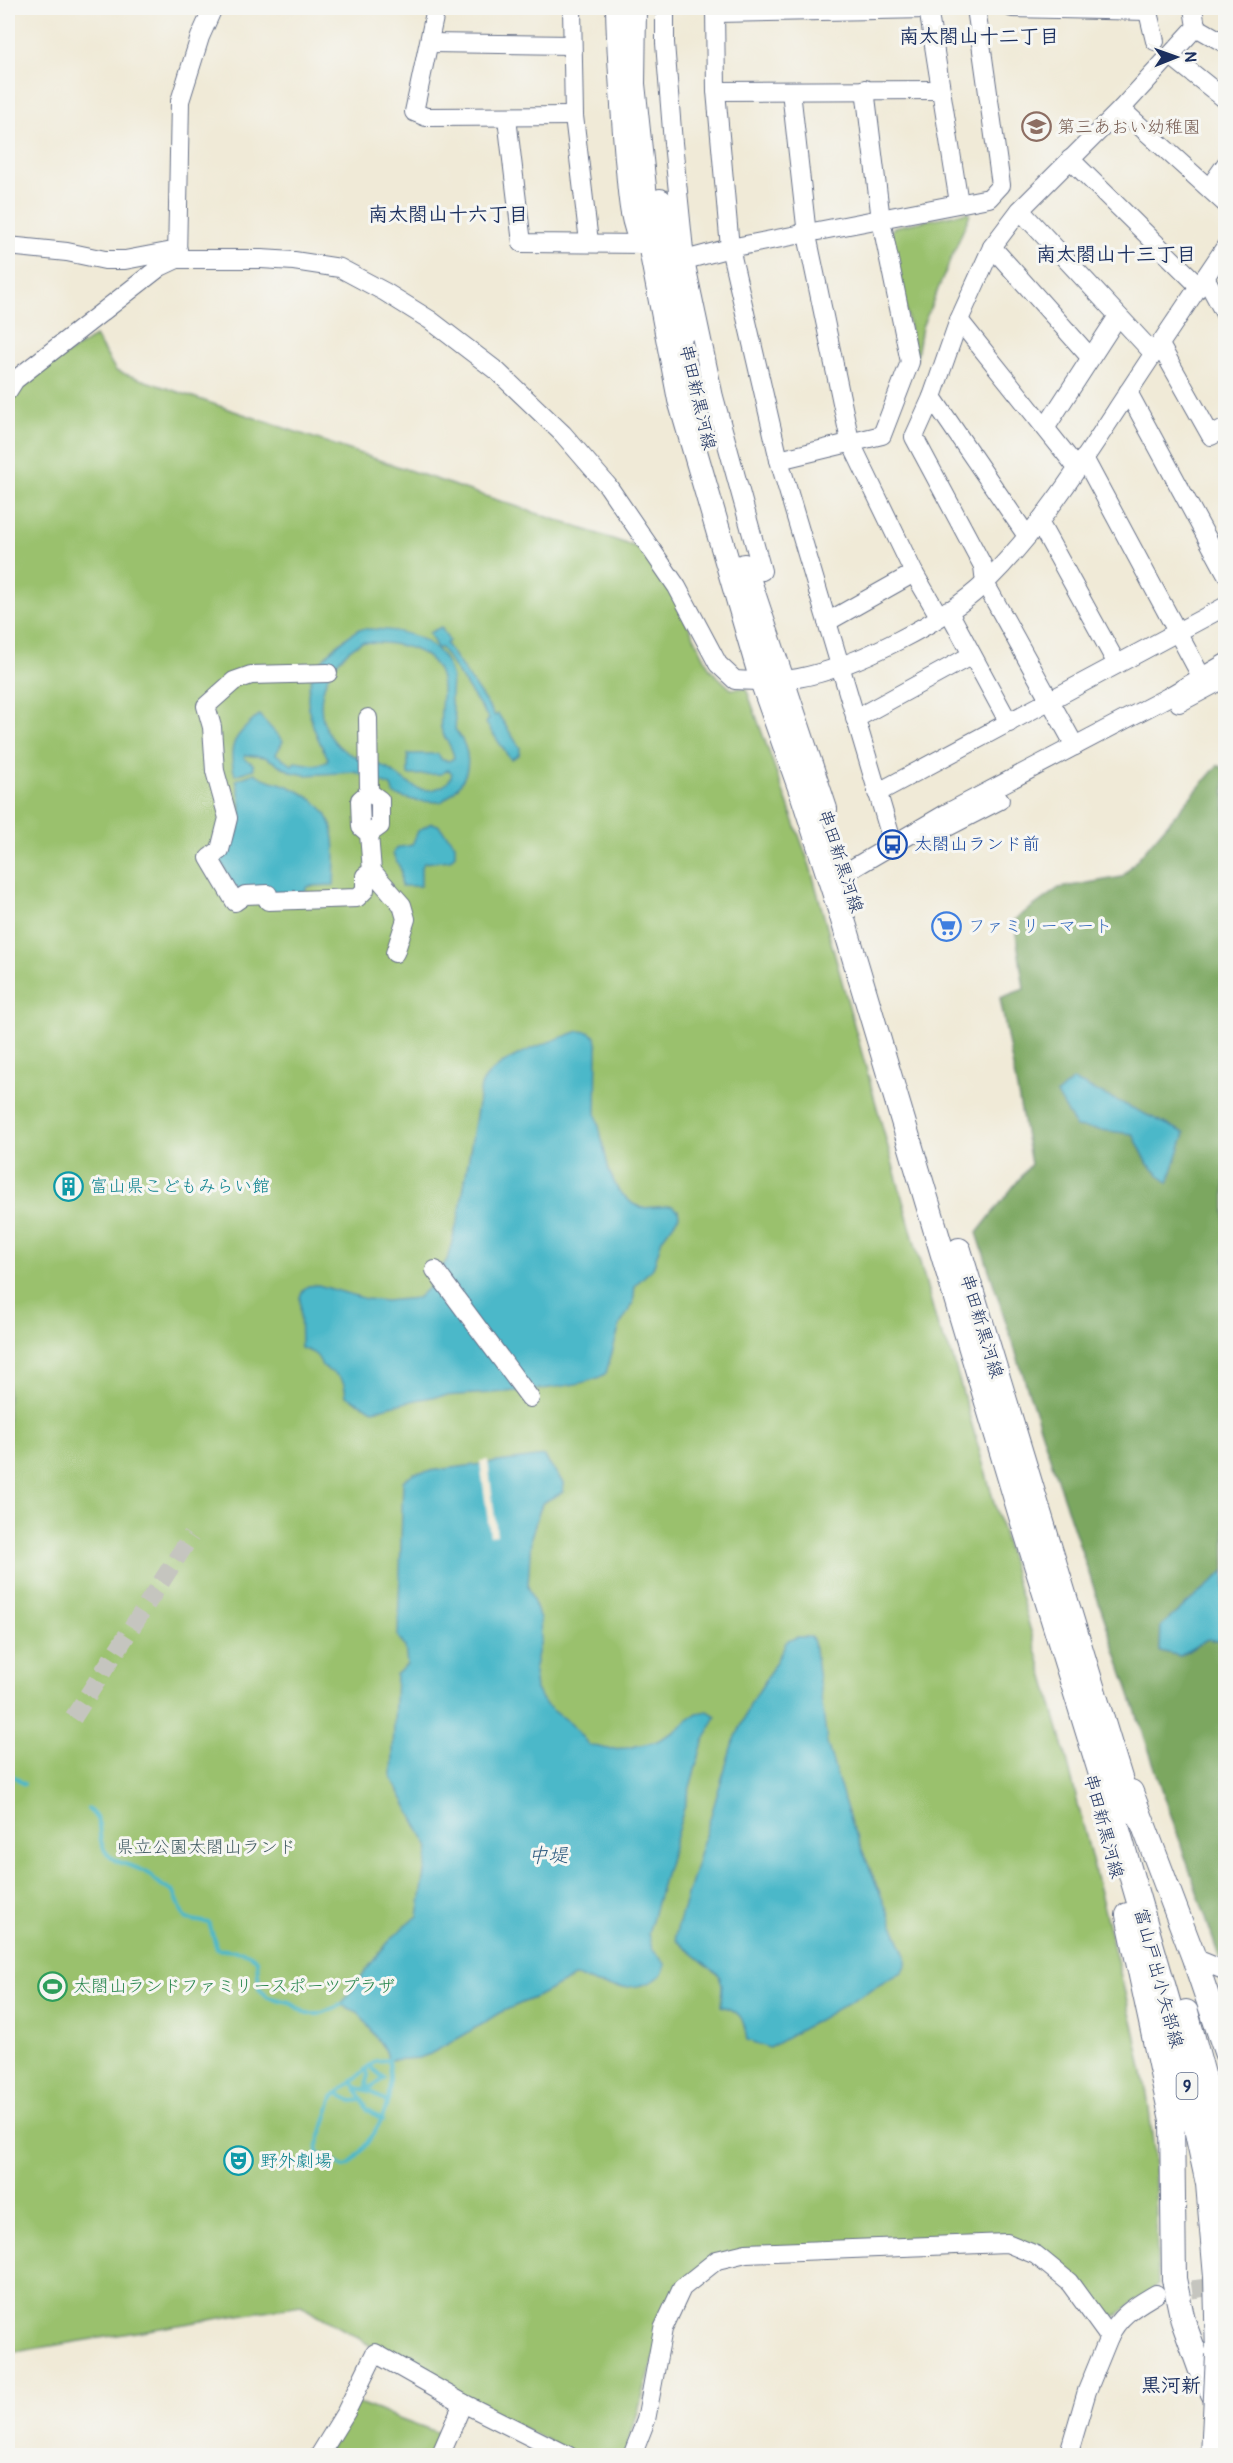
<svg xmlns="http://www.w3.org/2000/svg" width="1233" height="2463" font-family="Pangolin,'Klee One',sans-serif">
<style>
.green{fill:#9ac16d;stroke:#5a7866;stroke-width:1.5}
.forest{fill:#7ba760;stroke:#4b6b5f;stroke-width:1.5;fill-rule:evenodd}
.water{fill:#4cb8c9;stroke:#347494;stroke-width:1.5;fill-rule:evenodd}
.pier{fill:#f0ead7}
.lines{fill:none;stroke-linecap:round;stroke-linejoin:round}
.stream{stroke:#4cb8c9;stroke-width:4}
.minor-tunnel{stroke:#c5c5bf;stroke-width:18;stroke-dasharray:18 9;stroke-linecap:butt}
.minor-casing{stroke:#667088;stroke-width:20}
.major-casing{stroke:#667088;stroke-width:26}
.minor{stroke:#fff;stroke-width:18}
.major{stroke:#fff;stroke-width:24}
.major-bridge-casing{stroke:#667088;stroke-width:26;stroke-linecap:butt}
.major-bridge{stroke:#fff;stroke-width:24}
.labels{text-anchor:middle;stroke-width:6;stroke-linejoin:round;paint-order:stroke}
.shield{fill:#f6f6f2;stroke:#5d6b8a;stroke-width:1.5}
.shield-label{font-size:16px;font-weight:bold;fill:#1b2f5e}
.education-label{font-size:18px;fill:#785e54;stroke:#f6f6f2;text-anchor:start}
.street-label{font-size:18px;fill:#1b2f5e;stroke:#f6f6f2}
.transit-label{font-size:18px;fill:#164399;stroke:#f6f6f2;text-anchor:start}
.shop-label{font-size:18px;fill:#366cbe;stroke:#f6f6f2;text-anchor:start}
.culture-label{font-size:18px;fill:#0d838f;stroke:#f6f6f2;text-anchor:start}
.park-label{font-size:18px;fill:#415b62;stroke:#f6f6f2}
.leisure-label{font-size:18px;fill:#27864d;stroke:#f6f6f2;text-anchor:start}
.neighbourhood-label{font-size:20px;font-weight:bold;fill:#1b2f5e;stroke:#f6f6f2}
.water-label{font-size:20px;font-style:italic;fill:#2a587e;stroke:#f6f6f2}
</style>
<rect width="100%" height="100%" fill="#f6f6f2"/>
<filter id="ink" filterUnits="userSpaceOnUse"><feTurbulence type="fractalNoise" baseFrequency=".0167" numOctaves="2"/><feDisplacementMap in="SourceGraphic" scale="12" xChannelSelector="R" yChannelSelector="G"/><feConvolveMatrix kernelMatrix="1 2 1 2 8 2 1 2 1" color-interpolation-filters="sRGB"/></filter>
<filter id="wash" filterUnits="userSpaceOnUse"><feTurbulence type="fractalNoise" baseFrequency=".008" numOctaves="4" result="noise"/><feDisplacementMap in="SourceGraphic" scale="24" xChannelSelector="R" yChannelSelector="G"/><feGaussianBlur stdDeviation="1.35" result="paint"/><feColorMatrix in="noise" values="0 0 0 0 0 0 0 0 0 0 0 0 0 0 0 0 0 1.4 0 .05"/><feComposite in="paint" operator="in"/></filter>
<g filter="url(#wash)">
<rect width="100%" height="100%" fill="#f0ead7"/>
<!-- green -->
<g class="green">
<polygon points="968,212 970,214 922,327 916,361 891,232 894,227"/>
<polygon points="95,336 116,371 639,548 672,592 710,669 731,689 746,688 810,866 938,1327 952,1355 1062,1740 1135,2033 1147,2094 1154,2150 1158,2285 1111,2319 1109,2329 1038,2249 745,2249 679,2285 651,2368 625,2455 577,2455 466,2400 301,2305 8,2353 8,393"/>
<polygon points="356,2402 439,2433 430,2455 325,2456"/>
</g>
<!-- forest -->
<path class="forest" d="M1218 765 1225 769V1571L1161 1626 1160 1651 1180 1656 1207 1639 1225 1641V1959L1219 1957 1057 1479 977 1233 1031 1164 1000 998 1024 989 1014 920 1059 888 1122 877ZM1073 1081 1184 1133 1168 1183 1148 1164 1133 1134Z"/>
<!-- water -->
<g class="water">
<polygon points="441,627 449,641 446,644 495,716 498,714 520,748 519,755 511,759 508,756 486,723 489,719 441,648 437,648 429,633"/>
<path d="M359 629C394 628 441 634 451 675 453 684 450 693 451 703 453 713 457 718 455 729 477 758 469 783 441 802L417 801 394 795 391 786 355 772 305 775 292 772 265 757 245 755 244 758 253 764 254 769 235 775C226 743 236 736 259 715L283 741 276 754 292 765 295 762 314 765 327 762 328 758C295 699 301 667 359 629ZM362 642C394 642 439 646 442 686 443 699 439 715 441 728 443 738 453 746 454 758L449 761 442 760 438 754H408V775L441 774 448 770 452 773C451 780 447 784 441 787 416 798 404 777 384 767 370 759 355 760 342 749 304 717 322 663 362 642Z"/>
<path d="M255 773C262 780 275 781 285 785 339 807 336 832 334 885L309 886 306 888 305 892 273 893 235 891 220 858C244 834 245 812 236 780Z"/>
<path d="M431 823 438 825 455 844V855L450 860 424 863 421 868V886H401V870L393 854C397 844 403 848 412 845L418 831Z"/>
<path d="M579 1031 588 1032 596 1037 597 1045 596 1113 609 1171 618 1190 633 1204 642 1208 672 1206 678 1210 679 1216 662 1239 653 1268 635 1285 633 1304 620 1325 606 1373C585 1392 466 1393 432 1397 412 1400 393 1406 373 1410L346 1396C344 1372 337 1378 322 1366 318 1354 313 1352 301 1348L300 1297 304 1289 308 1286 318 1285 366 1299 386 1301 417 1298 429 1287 447 1260 459 1216 481 1086C493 1058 553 1041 579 1031Z"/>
<polygon points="1073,1080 1185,1133 1168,1183 1148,1164 1133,1134 1076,1127 1057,1094"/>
<path d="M544 1456 564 1484 563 1492 542 1503 531 1537 528 1586 540 1619 541 1639 534 1671 536 1690 546 1705 571 1724 589 1745 608 1749 627 1748 655 1742 674 1732 697 1713 708 1711 716 1716 703 1742 648 1934 652 1949 666 1965C659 1991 617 1989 597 1984 589 1982 582 1977 574 1977L538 1996 499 2013 464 2035 430 2054 419 2058 388 2060 386 2051 358 2012 341 2005C367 1972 382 1941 418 1916L429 1848 392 1778 396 1675 407 1664 405 1647 398 1636 403 1481 414 1473Z"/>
<polygon points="1225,1571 1225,1641 1207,1639 1180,1656 1160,1651 1161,1626"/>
<path d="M798 1637H811L814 1642 827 1743 851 1823 906 1956V1966L902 1972 769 2048 747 2040C743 2019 744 2013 721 2006L722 1984 719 1975 676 1940 675 1936 731 1748 751 1703 764 1683 787 1641Z"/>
</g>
<!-- pier -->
<polygon class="pier" points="488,1460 497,1535 490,1536 480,1461"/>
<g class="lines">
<!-- stream -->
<g class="stream">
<polyline points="8,1772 24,1784"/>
<path d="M88 1809C105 1823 96 1831 103 1847 111 1866 133 1863 147 1873 157 1880 162 1888 174 1892L183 1914 187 1919 209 1923 217 1949C232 1952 245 1948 257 1960L259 1989 268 1997 289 2002 307 2014H319L341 2005"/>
<path d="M388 2060C397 2105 376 2134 349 2166L344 2167 317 2153V2148L333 2097 376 2061Z"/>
<polyline points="365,2069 368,2074 367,2090 384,2078 369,2066"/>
<polyline points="352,2080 367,2109 383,2120"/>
<polyline points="358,2088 373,2092 387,2103"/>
<polyline points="337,2093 352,2101 363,2100"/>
</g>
</g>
</g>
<g filter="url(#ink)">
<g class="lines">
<!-- minor-tunnel -->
<g class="minor-tunnel">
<polyline points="73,1718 191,1536"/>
<polyline points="1165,2293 1226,2285"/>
</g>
<defs>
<g id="minor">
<polyline points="436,8 414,112 426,117 574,116"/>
<polyline points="572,8 574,116 589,242"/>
<path d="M615 8C616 58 620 108 624 159 627 186 627 220 640 244"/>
<polyline points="665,8 665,43 673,143 685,260 714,397 762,571"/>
<polyline points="715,8 716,91 730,248 779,460 882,435 910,362 881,220 865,89"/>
<polyline points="928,8 959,203"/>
<polyline points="1012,8 1148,11"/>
<polyline points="1147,8 1155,41"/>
<polyline points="715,13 929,9"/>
<polyline points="1196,27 1226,44"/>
<polyline points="430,43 572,45"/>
<polyline points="1171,56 1226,100"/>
<polyline points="716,91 941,90"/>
<polyline points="791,91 807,235 850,441 914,573 827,622"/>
<polyline points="1121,109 1226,204"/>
<polyline points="507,118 522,243 650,244"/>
<polyline points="1070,159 1199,286"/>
<polyline points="1209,188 1226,164"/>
<polyline points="1020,210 1154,354"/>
<polyline points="8,246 67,252 105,260 125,260 178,250"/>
<polyline points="992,247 1090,357"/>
<polyline points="177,259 180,101 200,37 213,8"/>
<polyline points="685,260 730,248 989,198 1001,185 976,8"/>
<polyline points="1205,277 1226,316"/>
<polyline points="959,320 1077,468"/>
<polyline points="1160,345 1211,436 1226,428"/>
<path d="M8 391 15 380 160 267 177 259H261L294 261 340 268 385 292 430 320 498 372 563 434 608 486 677 587 718 664 735 680C756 681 777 682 798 678 853 668 946 621 986 582 1041 528 1083 461 1125 397 1158 346 1192 297 1226 246"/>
<polyline points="1128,392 1226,573"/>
<polyline points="932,397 1027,536"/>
<polyline points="1046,427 1118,316"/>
<polyline points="1084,458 1201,676"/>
<polyline points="779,460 893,844"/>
<polyline points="1039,522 1117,664"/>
<polyline points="914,573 939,616"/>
<polyline points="948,610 1009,723"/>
<polyline points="328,673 251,675 234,681 206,706 212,727 215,771 228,818 220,850 209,858 235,902 245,895 268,894 268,901 357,898 365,890 365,876 372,871"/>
<polyline points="1179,703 1226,678"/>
<polyline points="368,718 369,792 360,800 361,827 369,834 372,871 402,905 406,919 395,953"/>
<polyline points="855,719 972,655"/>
<polyline points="1075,746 985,583 983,566 914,437 932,397 959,320 992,247 1020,210 1121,109 1196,27 1193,8"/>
<polyline points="877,793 1226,606"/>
<polyline points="369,834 380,826 380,800 369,792"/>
<polyline points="928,837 1000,800"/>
<polyline points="831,881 947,813 1168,697 1226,663"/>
<polyline points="435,1270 530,1398"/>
<polyline points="1194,1958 1226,1971"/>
<path d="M1109 2337C1119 2315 1136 2306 1156 2294"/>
<polyline points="319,2456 346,2412 375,2353 463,2403 569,2456"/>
<polyline points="440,2456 463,2403"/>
<polyline points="632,2456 646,2420 663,2329 682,2288 717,2260 746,2253 1007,2243 1036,2255 1069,2282 1109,2337 1087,2391 1068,2456"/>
</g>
<g id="major">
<polyline points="634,8 633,84 650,244 680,400 762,681 803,796 840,910 1021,1516 1116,1823 1171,2012 1208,2184 1216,2277 1218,2355"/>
<polyline points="660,201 683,332"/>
<polyline points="744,566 825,809"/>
<polyline points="959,1250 1130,1811"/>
<polyline points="1131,1792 1194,1958 1226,2052"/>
<polyline points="1128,1915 1172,2120 1174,2279 1183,2321 1200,2368 1220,2407"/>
<polyline points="1186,2012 1217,2126 1226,2176"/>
</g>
</defs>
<!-- minor casing -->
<use href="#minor" class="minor-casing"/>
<!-- major casing -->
<use href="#major" class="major-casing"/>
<!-- minor -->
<use href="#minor" class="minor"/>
<!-- major -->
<use href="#major" class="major"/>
<defs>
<polyline id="major-bridge" points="1213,2456 1218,2355"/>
</defs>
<!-- major-bridge casing -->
<use href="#major-bridge" class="major-bridge-casing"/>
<!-- major-bridge -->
<use href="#major-bridge" class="major-bridge"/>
</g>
</g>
<!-- icons -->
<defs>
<symbol id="school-ring" viewBox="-11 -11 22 22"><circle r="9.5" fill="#f6f6f2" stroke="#8d6e63" stroke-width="1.5"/><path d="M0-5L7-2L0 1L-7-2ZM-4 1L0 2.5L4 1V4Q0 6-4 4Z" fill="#8d6e63"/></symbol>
<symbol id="bus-ring" viewBox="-11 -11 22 22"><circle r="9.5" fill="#f6f6f2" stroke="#1a4fb4" stroke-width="1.5"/><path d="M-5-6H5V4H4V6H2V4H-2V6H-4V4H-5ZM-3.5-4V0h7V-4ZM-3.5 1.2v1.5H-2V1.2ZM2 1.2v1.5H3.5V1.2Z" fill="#1a4fb4"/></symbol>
<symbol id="supermarket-ring" viewBox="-11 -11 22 22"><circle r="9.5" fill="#f6f6f2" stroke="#3f7fe0" stroke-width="1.5"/><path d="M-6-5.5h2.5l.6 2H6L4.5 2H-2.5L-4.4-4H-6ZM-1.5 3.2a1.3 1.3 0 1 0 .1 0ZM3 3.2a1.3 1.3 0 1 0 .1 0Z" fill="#3f7fe0"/></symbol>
<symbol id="building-ring" viewBox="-11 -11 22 22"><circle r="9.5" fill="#f6f6f2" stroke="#0f9aa8" stroke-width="1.5"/><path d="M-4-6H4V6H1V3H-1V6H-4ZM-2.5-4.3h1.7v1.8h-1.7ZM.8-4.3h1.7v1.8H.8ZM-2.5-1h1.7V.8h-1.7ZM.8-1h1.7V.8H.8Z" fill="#0f9aa8"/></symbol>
<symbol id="stadium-ring" viewBox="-11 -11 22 22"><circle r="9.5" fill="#f6f6f2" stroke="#2e9e5b" stroke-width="1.5"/><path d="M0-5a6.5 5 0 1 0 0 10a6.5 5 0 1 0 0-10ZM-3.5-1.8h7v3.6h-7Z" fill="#2e9e5b"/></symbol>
<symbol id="theatre-ring" viewBox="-11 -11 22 22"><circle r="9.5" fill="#f6f6f2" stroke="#0f9aa8" stroke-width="1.5"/><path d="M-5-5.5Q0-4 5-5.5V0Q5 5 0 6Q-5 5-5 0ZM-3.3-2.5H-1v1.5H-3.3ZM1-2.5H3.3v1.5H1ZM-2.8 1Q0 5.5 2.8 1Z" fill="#0f9aa8"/></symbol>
</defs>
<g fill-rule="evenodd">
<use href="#school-ring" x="1020" y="110" width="33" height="33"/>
<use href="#bus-ring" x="876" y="828" width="33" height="33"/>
<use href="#supermarket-ring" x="930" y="910" width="33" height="33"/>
<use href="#building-ring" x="52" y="1170" width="33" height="33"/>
<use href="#stadium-ring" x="36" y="1970" width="33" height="33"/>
<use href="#theatre-ring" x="222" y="2144" width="33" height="33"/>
</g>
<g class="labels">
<!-- shield labels -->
<rect class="shield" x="1176.5" y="2073" width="21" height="26" rx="4.5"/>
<g class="shield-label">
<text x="1187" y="2092">9</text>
</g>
<!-- education labels -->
<g class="education-label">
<text x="1057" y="133">第三あおい幼稚園</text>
</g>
<!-- street labels -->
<g class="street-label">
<text transform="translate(698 397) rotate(77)" y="6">串田新黒河線</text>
<text transform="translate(841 861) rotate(72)" y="6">串田新黒河線</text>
<text transform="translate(982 1326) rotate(73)" y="6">串田新黒河線</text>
<text transform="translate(1104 1826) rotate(75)" y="6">串田新黒河線</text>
<text transform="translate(1159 1978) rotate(75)" y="6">富山戸出小矢部線</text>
</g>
<!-- transit labels -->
<g class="transit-label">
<text x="914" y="850">太閤山ランド前</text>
</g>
<!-- shop labels -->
<g class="shop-label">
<text x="968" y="932">ファミリーマート</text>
</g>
<!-- culture labels -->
<g class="culture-label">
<text x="90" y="1192">富山県こどもみらい館</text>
<text x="260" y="2167">野外劇場</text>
</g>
<!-- park labels -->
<g class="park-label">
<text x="206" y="1853">県立公園太閤山ランド</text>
</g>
<!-- leisure labels -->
<g class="leisure-label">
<text x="73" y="1992">太閤山ランドファミリースポーツプラザ</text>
</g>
<!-- neighbourhood labels -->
<g class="neighbourhood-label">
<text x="979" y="43">南太閤山十二丁目</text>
<text x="448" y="221">南太閤山十六丁目</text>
<text x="1116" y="261">南太閤山十三丁目</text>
<text x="1171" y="2392">黒河新</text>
</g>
<!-- water labels -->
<g class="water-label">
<text x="548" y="1862">中堤</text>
</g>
</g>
<!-- margin -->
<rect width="1233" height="2463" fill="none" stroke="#f6f6f2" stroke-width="30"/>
<!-- north arrow -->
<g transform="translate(1176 57) rotate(89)" stroke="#f6f6f2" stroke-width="4.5" paint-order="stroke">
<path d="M0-4.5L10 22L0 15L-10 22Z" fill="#1b2f5e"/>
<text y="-9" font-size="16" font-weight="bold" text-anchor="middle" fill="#1b2f5e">N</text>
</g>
</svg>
